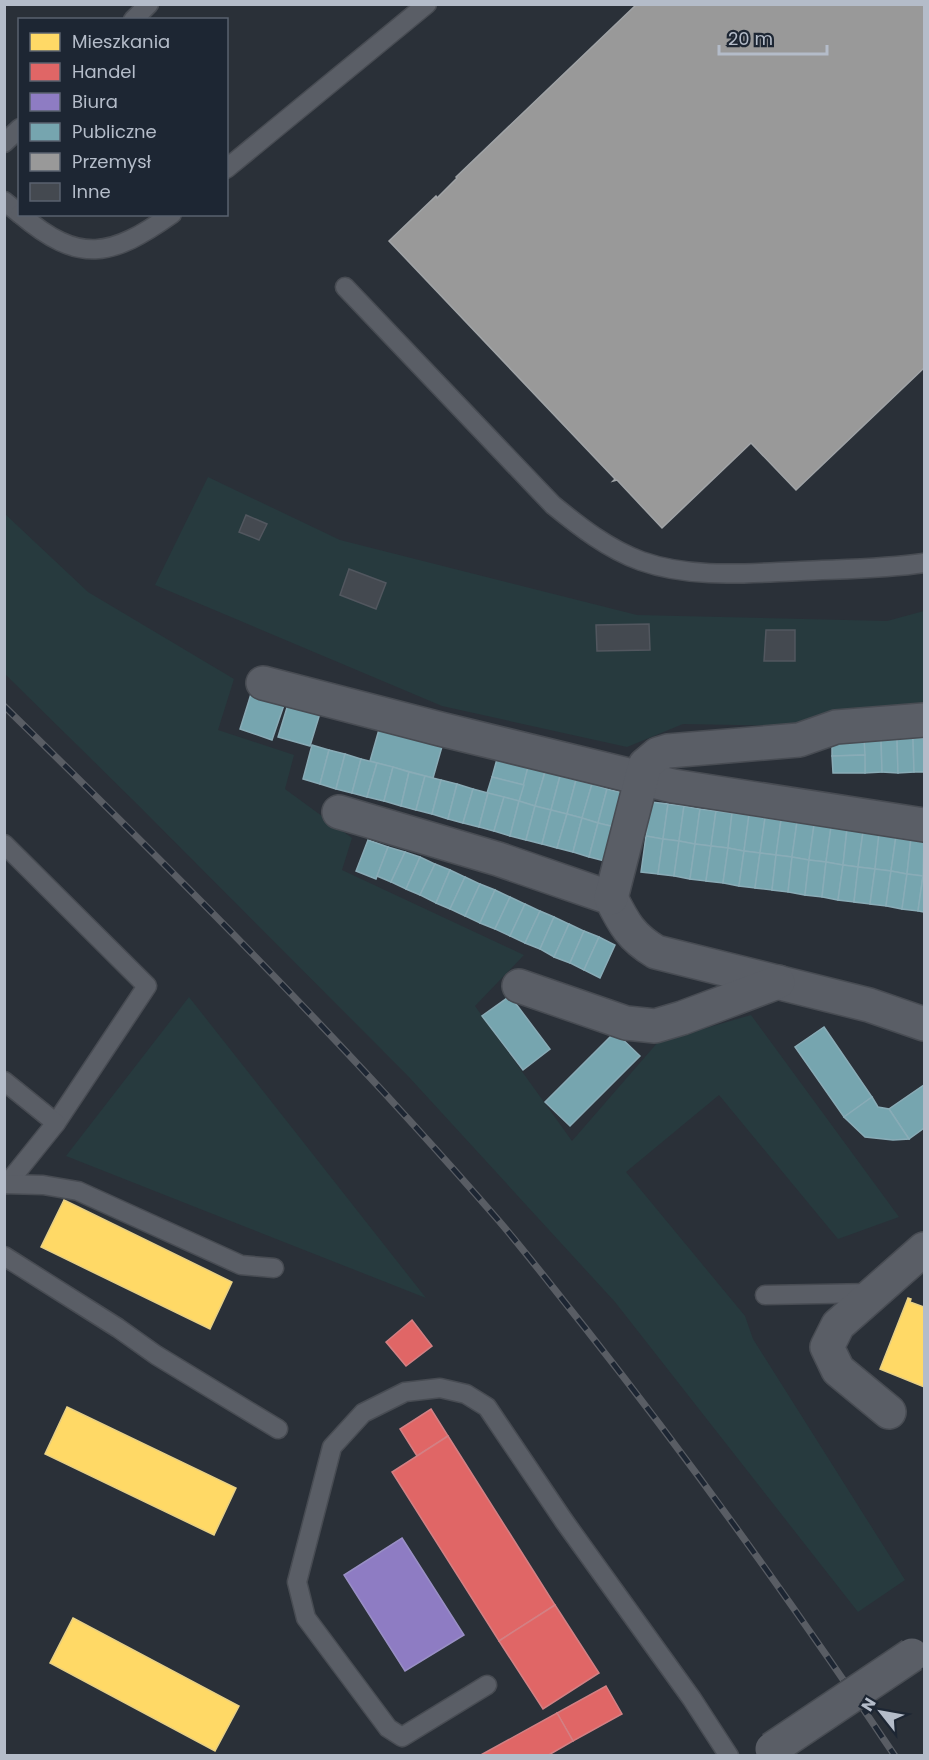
<svg xmlns="http://www.w3.org/2000/svg" width="929" height="1760" font-family="Poppins,sans-serif">
<style>
.green{fill:#273a3e}
.homes{fill:#ffd966;stroke:#e8d084;stroke-width:1.5}
.shops{fill:#e06666;stroke:#d38084;stroke-width:1.5}
.offices{fill:#8e7cc3;stroke:#998fc5;stroke-width:1.5}
.public{fill:#76a5af;stroke:#89acb7;stroke-width:1.5}
.industry{fill:#999;stroke:#a1a4a7;stroke-width:1.5}
.building{fill:#444950;stroke:#52575f;stroke-width:1.5}
.lines{fill:none;stroke-linecap:round;stroke-linejoin:round}
.service-casing{stroke:#484c53;stroke-width:21}
.minor-casing{stroke:#484c53;stroke-width:36}
.service{stroke:#5a5e66;stroke-width:18}
.minor{stroke:#5a5e66;stroke-width:33}
.rail-casing{stroke:#595d64;stroke-width:7}
.rail{stroke:#1d2633;stroke-width:4.5;stroke-dasharray:14;stroke-linecap:butt}
.tertiary-bridge-casing{stroke:#484c53;stroke-width:36;stroke-linecap:butt}
.tertiary-bridge{stroke:#5a5e66;stroke-width:33}
</style>
<rect width="100%" height="100%" fill="#2a3038"/>
<!-- green -->
<g class="green">
<polygon points="208,477 340,540 637,615 887,621 924,611 924,706 794,726 683,724 627,747 442,706 155,585"/>
<polygon points="4,513 88,592 234,679 218,730 294,755 285,789 352,838 342,870 524,955 475,1006 572,1141 658,1042 751,1015 899,1217 838,1239 719,1095 626,1172 745,1316 753,1339 905,1580 858,1612 615,1302 408,1076 136,803 5,674"/>
<polygon points="189,997 426,1298 66,1156"/>
</g>
<!-- homes -->
<g class="homes">
<polygon points="64,1200 232,1282 210,1329 41,1247"/>
<polygon points="908,1298 911,1299 910,1302 924,1307 924,1387 880,1369"/>
<polygon points="67,1407 236,1488 214,1535 45,1454"/>
<polygon points="73,1618 239,1706 215,1751 50,1663"/>
</g>
<!-- shops -->
<g class="shops">
<polygon points="412,1320 432,1346 406,1366 386,1342"/>
<polygon points="431,1409 448,1436 417,1456 400,1429"/>
<polygon points="448,1436 555,1605 499,1641 392,1472"/>
<polygon points="555,1605 599,1673 543,1709 499,1641"/>
<polygon points="606,1686 622,1714 573,1741 557,1713"/>
<polygon points="557,1713 573,1741 547,1756 479,1756"/>
</g>
<!-- offices -->
<polygon class="offices" points="402,1538 464,1635 405,1671 344,1575"/>
<!-- public -->
<g class="public">
<polygon points="251,694 284,705 272,740 240,729"/>
<polygon points="289,701 321,710 310,746 278,737"/>
<polygon points="380,726 443,743 433,778 370,761"/>
<polygon points="864,738 881,738 882,772 865,773"/>
<polygon points="864,738 865,755 832,756 832,739"/>
<polygon points="881,738 897,738 898,773 882,772"/>
<polygon points="897,738 913,738 914,772 898,773"/>
<polygon points="913,738 924,738 924,772 914,772"/>
<polygon points="312,745 329,750 320,784 303,779"/>
<polygon points="329,750 345,754 336,789 320,784"/>
<polygon points="345,754 361,759 352,793 336,789"/>
<polygon points="865,755 865,773 833,773 832,756"/>
<polygon points="361,759 377,763 367,797 352,793"/>
<polygon points="497,759 528,767 524,785 492,777"/>
<polygon points="377,763 393,767 384,801 367,797"/>
<polygon points="393,767 409,772 401,806 384,801"/>
<polygon points="528,767 545,772 535,806 519,801"/>
<polygon points="409,772 425,776 416,810 401,806"/>
<polygon points="545,772 560,776 551,810 535,806"/>
<polygon points="425,776 441,780 432,814 416,810"/>
<polygon points="560,776 576,780 567,814 551,810"/>
<polygon points="492,777 524,785 519,801 487,793"/>
<polygon points="441,780 457,784 448,819 432,814"/>
<polygon points="576,780 592,784 582,818 567,814"/>
<polygon points="457,784 473,789 463,823 448,819"/>
<polygon points="592,784 607,789 598,823 582,818"/>
<polygon points="473,789 488,793 479,827 463,823"/>
<polygon points="607,789 624,793 615,827 598,823"/>
<polygon points="488,793 504,797 494,831 479,827"/>
<polygon points="504,797 519,801 510,836 494,831"/>
<polygon points="519,801 535,806 526,840 510,836"/>
<polygon points="651,802 668,804 663,839 646,836"/>
<polygon points="668,804 684,806 679,841 663,839"/>
<polygon points="535,806 551,810 542,844 526,840"/>
<polygon points="684,806 700,809 695,844 679,841"/>
<polygon points="700,809 716,811 711,846 695,844"/>
<polygon points="551,810 567,814 557,848 542,844"/>
<polygon points="716,811 732,813 728,848 711,846"/>
<polygon points="732,813 749,815 744,851 728,848"/>
<polygon points="567,814 582,818 573,852 557,848"/>
<polygon points="749,815 765,818 760,853 744,851"/>
<polygon points="582,818 598,823 589,857 573,852"/>
<polygon points="765,818 781,820 776,855 760,853"/>
<polygon points="781,820 797,822 792,857 776,855"/>
<polygon points="797,822 814,825 809,860 792,857"/>
<polygon points="598,823 615,827 605,861 589,857"/>
<polygon points="814,825 831,827 826,862 809,860"/>
<polygon points="831,827 847,829 843,865 826,862"/>
<polygon points="847,829 863,832 858,867 843,865"/>
<polygon points="863,832 879,834 875,869 858,867"/>
<polygon points="879,834 896,836 891,871 875,869"/>
<polygon points="646,836 663,839 658,874 641,872"/>
<polygon points="896,836 911,838 907,874 891,871"/>
<polygon points="911,838 924,840 923,876 907,874"/>
<polygon points="663,839 679,841 674,876 658,874"/>
<polygon points="368,840 388,847 376,879 356,871"/>
<polygon points="679,841 695,844 690,879 674,876"/>
<polygon points="695,844 711,846 706,881 690,879"/>
<polygon points="711,846 728,848 723,883 706,881"/>
<polygon points="388,847 405,852 391,882 377,876"/>
<polygon points="728,848 744,851 739,886 723,883"/>
<polygon points="744,851 760,853 755,888 739,886"/>
<polygon points="405,852 420,857 406,889 391,882"/>
<polygon points="760,853 776,855 772,890 755,888"/>
<polygon points="776,855 792,857 788,892 772,890"/>
<polygon points="420,857 435,864 420,895 406,889"/>
<polygon points="792,857 809,860 805,895 788,892"/>
<polygon points="809,860 826,862 822,897 805,895"/>
<polygon points="826,862 843,865 838,900 822,897"/>
<polygon points="435,864 450,870 436,903 420,895"/>
<polygon points="843,865 858,867 854,902 838,900"/>
<polygon points="858,867 875,869 870,904 854,902"/>
<polygon points="875,869 891,871 886,906 870,904"/>
<polygon points="450,870 465,877 450,909 436,903"/>
<polygon points="891,871 907,874 902,909 886,906"/>
<polygon points="907,874 923,876 918,911 902,909"/>
<polygon points="923,876 924,876 924,912 918,911"/>
<polygon points="465,877 480,884 465,916 450,909"/>
<polygon points="480,884 495,890 480,923 465,916"/>
<polygon points="495,890 510,897 495,929 480,923"/>
<polygon points="510,897 525,904 510,936 495,929"/>
<polygon points="525,904 540,911 525,943 510,936"/>
<polygon points="540,911 554,917 540,949 525,943"/>
<polygon points="554,917 569,924 554,957 540,949"/>
<polygon points="569,924 584,931 570,963 554,957"/>
<polygon points="584,931 599,937 584,970 570,963"/>
<polygon points="599,937 615,945 600,978 584,970"/>
<polygon points="510,996 550,1049 523,1070 482,1016"/>
<polygon points="824,1027 872,1097 844,1117 795,1047"/>
<polygon points="615,1032 640,1056 570,1126 545,1102"/>
<polygon points="924,1085 924,1128 909,1139 889,1109"/>
<polygon points="872,1097 878,1107 889,1109 909,1139 893,1140 865,1137 844,1117"/>
</g>
<!-- industry -->
<polygon class="industry" points="637,4 924,4 924,368 796,490 751,443 662,528 617,480 613,481 615,479 389,241 436,196 437,198 457,178 456,177"/>
<!-- building -->
<g class="building">
<polygon points="246,515 267,524 259,540 239,532"/>
<polygon points="349,569 386,583 376,609 340,595"/>
<polygon points="649,624 650,650 597,651 596,625"/>
<polygon points="766,630 795,630 795,661 764,661"/>
</g>
<g class="lines">
<defs>
<g id="service">
<polyline points="133,20 149,4"/>
<polyline points="4,143 20,128"/>
<polyline points="226,169 427,4"/>
<polyline points="4,201 20,214"/>
<path d="M20 214C80 265 111 257 172 214"/>
<path d="M345 287 553 505C580 527 608 549 641 561 692 579 748 573 801 571 842 569 884 569 924 563"/>
<polyline points="4,844 147,986 56,1123"/>
<polyline points="4,1081 56,1123 7,1184"/>
<polyline points="4,1184 43,1185 78,1191 241,1265 274,1268"/>
<polyline points="4,1256 118,1328 156,1355 278,1429"/>
<polyline points="765,1295 874,1293"/>
<polyline points="487,1685 402,1737 388,1728 306,1618 297,1582 332,1447 363,1413 405,1392 440,1388 466,1394 487,1407 564,1521 692,1699 729,1756"/>
</g>
<g id="minor">
<polyline points="263,683 440,729 673,786 924,825"/>
<path d="M339 812 498 859 611 898C624 924 631 937 656 952L869 1005 924 1024"/>
<polyline points="611,898 645,765 658,754 668,751 799,740 836,727 924,720"/>
<polyline points="519,986 626,1023 655,1026 682,1018 778,982"/>
<polyline points="889,1412 838,1370 827,1347 838,1325 924,1249"/>
</g>
</defs>
<!-- service casing -->
<use href="#service" class="service-casing"/>
<!-- minor casing -->
<use href="#minor" class="minor-casing"/>
<!-- service -->
<use href="#service" class="service"/>
<!-- minor -->
<use href="#minor" class="minor"/>
<defs>
<path id="rail" d="M4 706C175 873 343 1041 499 1221 529 1256 557 1293 586 1329 695 1467 797 1610 895 1756"/>
</defs>
<!-- rail casing -->
<use href="#rail" class="rail-casing"/>
<!-- rail -->
<use href="#rail" class="rail"/>
<defs>
<polyline id="tertiary-bridge" points="772,1749 912,1655"/>
</defs>
<!-- tertiary-bridge casing -->
<use href="#tertiary-bridge" class="tertiary-bridge-casing"/>
<!-- tertiary-bridge -->
<use href="#tertiary-bridge" class="tertiary-bridge"/>
</g>
<!-- border -->
<rect width="929" height="1760" fill="none" stroke="#b4bcc9" stroke-width="12"/>
<!-- legend -->
<rect x="18" y="18" width="210" height="198" fill="#1d2633" stroke="#59626f" stroke-width="1.5"/>
<rect x="30" y="33" width="30" height="18" fill="#ffd966" stroke="#59626f" stroke-width="1.5"/>
<text x="72" y="48" font-size="18" fill="#b4bcc9">Mieszkania</text>
<rect x="30" y="63" width="30" height="18" fill="#e06666" stroke="#59626f" stroke-width="1.5"/>
<text x="72" y="78" font-size="18" fill="#b4bcc9">Handel</text>
<rect x="30" y="93" width="30" height="18" fill="#8e7cc3" stroke="#59626f" stroke-width="1.5"/>
<text x="72" y="108" font-size="18" fill="#b4bcc9">Biura</text>
<rect x="30" y="123" width="30" height="18" fill="#76a5af" stroke="#59626f" stroke-width="1.5"/>
<text x="72" y="138" font-size="18" fill="#b4bcc9">Publiczne</text>
<rect x="30" y="153" width="30" height="18" fill="#999999" stroke="#59626f" stroke-width="1.5"/>
<text x="72" y="168" font-size="18" fill="#b4bcc9">Przemysł</text>
<rect x="30" y="183" width="30" height="18" fill="#444950" stroke="#59626f" stroke-width="1.5"/>
<text x="72" y="198" font-size="18" fill="#b4bcc9">Inne</text>
<!-- north arrow -->
<g transform="translate(881 1712) rotate(301)" stroke="#1d2633" stroke-width="4.5" paint-order="stroke">
<path d="M0-4.5L10 22L0 15L-10 22Z" fill="#b4bcc9"/>
<text y="-9" font-size="16" font-weight="bold" text-anchor="middle" fill="#b4bcc9">N</text>
</g>
<!-- scale -->
<path d="M719 45v9h108v-9" fill="none" stroke="#b4bcc9" stroke-width="3"/>
<text x="728" y="45" font-size="18" fill="#b4bcc9" stroke="#1d2633" stroke-width="4.5" paint-order="stroke">20 m</text>
</svg>
